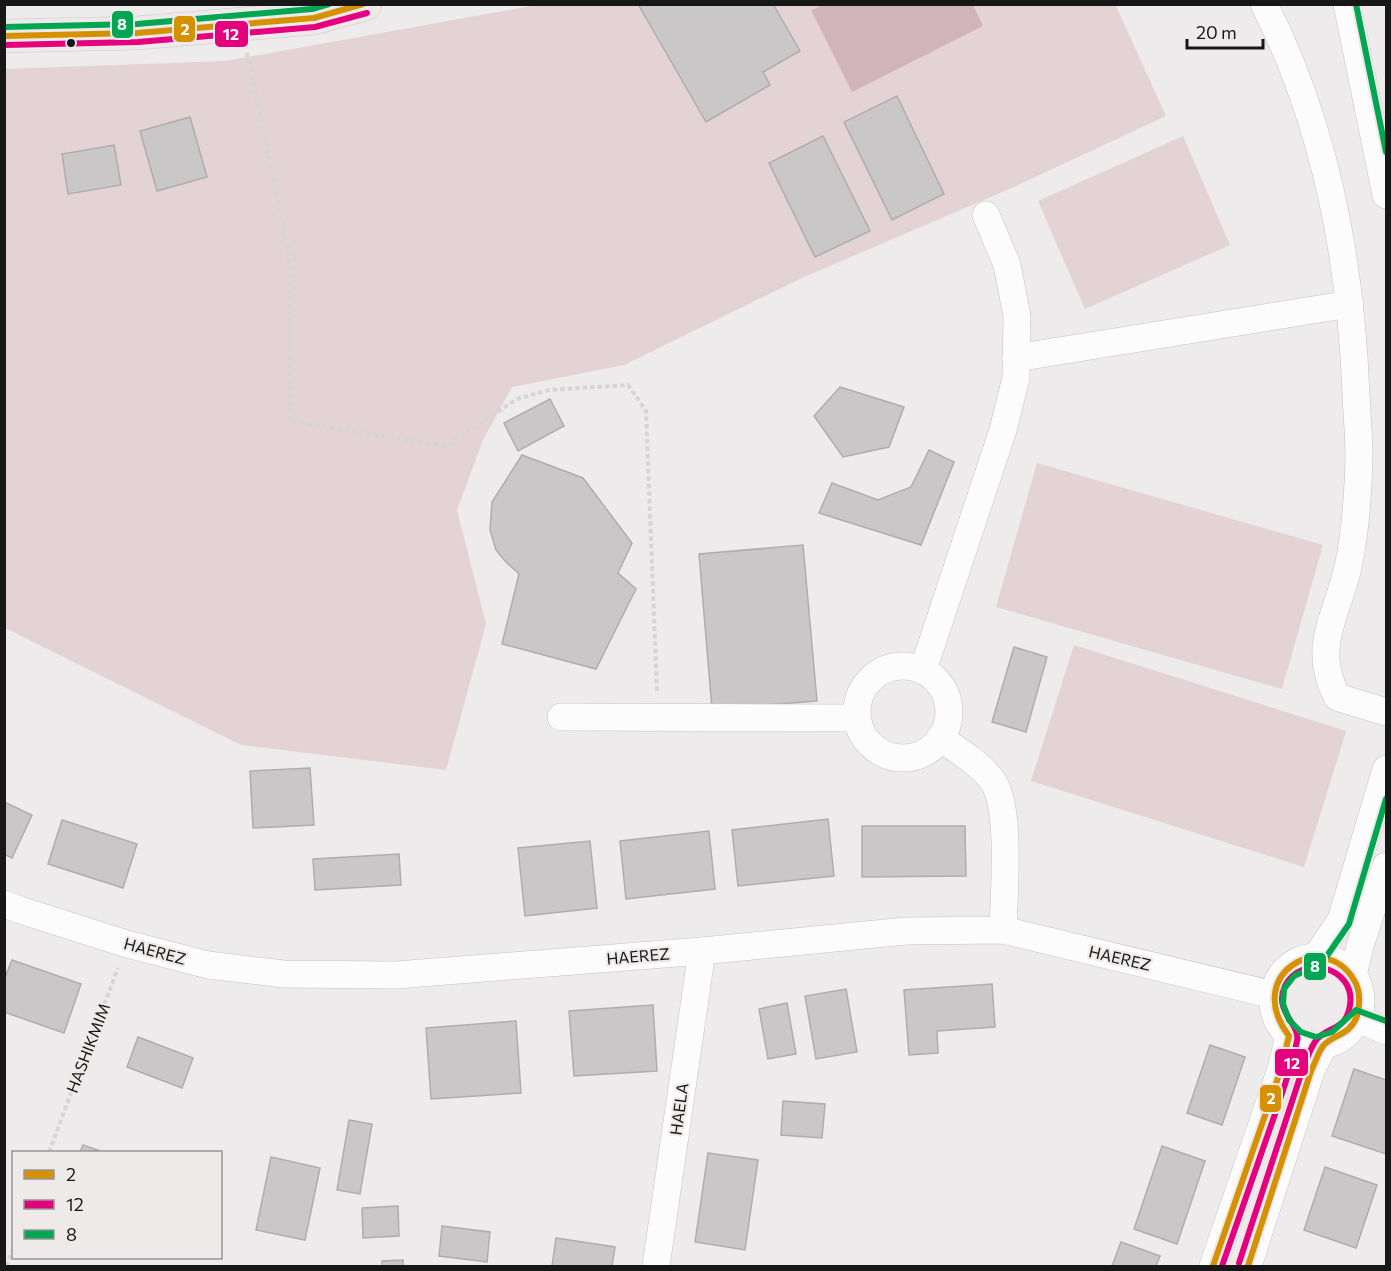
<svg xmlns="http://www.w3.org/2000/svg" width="1391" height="1271" font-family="Commissioner,sans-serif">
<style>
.green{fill:#e4d3d5}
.water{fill:#d0b4b9}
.building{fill:#c9c7c8;stroke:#afadad;stroke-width:1.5}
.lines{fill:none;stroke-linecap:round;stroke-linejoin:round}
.minor-casing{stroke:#c4c2c2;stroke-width:28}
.major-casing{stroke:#cac9c9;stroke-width:34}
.path{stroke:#d6d5d5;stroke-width:4;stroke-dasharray:4.5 3;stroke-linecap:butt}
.minor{stroke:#fcfcfc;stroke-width:27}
.major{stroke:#eee8e9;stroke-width:33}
.bus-1-casing{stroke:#eeeaea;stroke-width:10}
.bus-2-casing{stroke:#eeeaea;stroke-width:10}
.bus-3-casing{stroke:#eeeaea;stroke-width:10}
.bus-1{stroke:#d69103;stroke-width:6}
.bus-2{stroke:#e5007d;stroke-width:6}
.bus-3{stroke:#00a651;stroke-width:6}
.bus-dot{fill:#181717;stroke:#eeeaea;stroke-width:2}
.labels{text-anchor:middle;stroke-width:4.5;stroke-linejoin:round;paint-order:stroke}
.street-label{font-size:16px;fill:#181717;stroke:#eeeaea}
.line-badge{stroke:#eeeaea;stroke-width:2}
.badge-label{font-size:16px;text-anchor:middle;font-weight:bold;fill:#fff}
</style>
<rect width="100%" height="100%" fill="#edebeb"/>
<!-- green -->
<g class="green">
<polygon points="1115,4 1166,116 1014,187 802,278 624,365 512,387 483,440 457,510 486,624 446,770 241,745 5,628 4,69 226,61 537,5"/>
<polygon points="1183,136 1230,245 1085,309 1038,201"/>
<polygon points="1037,463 1323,545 1282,689 996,607"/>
<polygon points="1074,645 1346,731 1304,867 1031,781"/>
</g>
<!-- water -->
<polygon class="water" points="823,5 973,5 983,26 852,92 811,10"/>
<!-- building -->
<g class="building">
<polygon points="638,4 773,4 800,51 763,72 770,85 706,122"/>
<polygon points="897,96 944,194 892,220 844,122"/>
<polygon points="190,117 207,177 157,191 140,131"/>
<polygon points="823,136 870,231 815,257 769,163"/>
<polygon points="114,145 121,185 68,194 62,154"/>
<polygon points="840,387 904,407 889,447 843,457 814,416"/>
<polygon points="550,399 564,426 518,451 504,423"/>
<polygon points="929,450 954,462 921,545 819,513 832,483 878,500 911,487"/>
<polygon points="522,455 583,478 632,543 618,573 636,589 596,669 502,644 519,574 505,561 496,550 490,530 492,502"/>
<polygon points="803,545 817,701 712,709 699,554"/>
<polygon points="1014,647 1047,657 1026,732 992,722"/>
<polygon points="310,768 314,825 253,828 250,771"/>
<polygon points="4,802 32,815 12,858 4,854"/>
<polygon points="828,819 834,876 738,886 732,830"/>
<polygon points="62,820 137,844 123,888 48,864"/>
<polygon points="862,826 965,826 966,876 862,877"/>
<polygon points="709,831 715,889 626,899 620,841"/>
<polygon points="590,841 597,908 525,916 518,848"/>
<polygon points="399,854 401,885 315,890 313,859"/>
<polygon points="12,960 81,984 64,1033 4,1012 4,980"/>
<polygon points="992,984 995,1027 937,1031 938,1053 909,1055 904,990"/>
<polygon points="846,989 857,1052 816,1059 805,996"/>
<polygon points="787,1003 796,1054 768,1059 759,1009"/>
<polygon points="653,1005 657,1071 574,1076 569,1011"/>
<polygon points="516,1021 521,1093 431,1099 426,1028"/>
<polygon points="138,1037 193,1058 182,1088 127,1067"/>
<polygon points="1210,1045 1245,1057 1222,1125 1187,1113"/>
<polygon points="1354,1069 1386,1080 1386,1154 1332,1136"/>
<polygon points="783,1101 825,1104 822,1138 781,1135"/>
<polygon points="349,1120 372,1124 360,1194 337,1190"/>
<polygon points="83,1145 103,1152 80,1152"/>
<polygon points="1162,1146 1205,1161 1177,1244 1134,1229"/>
<polygon points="708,1153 758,1160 745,1250 695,1242"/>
<polygon points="271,1157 320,1168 305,1240 256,1230"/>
<polygon points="1325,1167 1377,1185 1356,1248 1304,1230"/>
<polygon points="398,1206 399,1236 363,1238 362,1208"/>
<polygon points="442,1226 490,1232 487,1262 439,1256"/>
<polygon points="556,1238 615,1247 612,1266 552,1266"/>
<polygon points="1121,1242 1160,1256 1156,1266 1112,1266"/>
<polygon points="403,1260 403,1266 382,1266 382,1261"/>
</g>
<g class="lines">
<defs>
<g id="minor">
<path d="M1264 4C1325 124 1351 261 1356 395 1357 416 1359 437 1359 458 1358 494 1356 531 1348 567 1337 617 1311 645 1337 697L1386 712"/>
<polyline points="1347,4 1386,195"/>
<polyline points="1016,358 1350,304"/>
<circle cx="903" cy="712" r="46"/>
<polyline points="923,670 1003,430 1016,378 1017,316 1007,265 986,215"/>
<polyline points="561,717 857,718"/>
<path d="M940 738C956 749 984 766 994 783 1011 811 1004 895 1003 930"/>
<polyline points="4,904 20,910 127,944 208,965 283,974 396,975 702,951 906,931 1003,930 1274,995"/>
<polyline points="1316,957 1341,920 1386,769"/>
<circle cx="1317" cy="1001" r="44"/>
<polyline points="1353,975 1360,946 1386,866"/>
<polyline points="1358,1019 1386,1031"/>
<polyline points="656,1266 702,951"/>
<polyline points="1213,1266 1281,1069 1289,1036"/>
<polyline points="1248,1266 1311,1071 1324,1045"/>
</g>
<polyline id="major" points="4,36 137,33 314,18 365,4"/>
</defs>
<!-- minor casing -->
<use href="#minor" class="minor-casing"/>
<!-- major casing -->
<use href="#major" class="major-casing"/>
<!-- path -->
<g class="path">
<polyline points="247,53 289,253 290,421 446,446 517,399 549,390 628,385 646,411 657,691"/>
<polyline points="49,1152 118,968"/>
<polyline points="6,1266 14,1247"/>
</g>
<!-- minor -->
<use href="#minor" class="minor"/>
<!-- major -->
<use href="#major" class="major"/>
<defs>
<g id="bus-1">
<polyline points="4,36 137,33 314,18 363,4"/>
<path d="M1213 1266 1281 1069 1289 1036C1242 974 1323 928 1354 980 1361 991 1360 1004 1357 1016 1350 1036 1333 1034 1323 1046 1318 1053 1315 1063 1311 1071L1248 1266"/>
</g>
<g id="bus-2">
<polyline points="4,45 138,42 315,27 367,13"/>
<path d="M1222 1266C1237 1223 1252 1180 1267 1137 1278 1105 1290 1074 1297 1041 1301 1024 1273 1012 1285 986 1301 953 1356 967 1350 1005 1346 1031 1330 1025 1317 1039 1311 1046 1307 1059 1303 1068L1239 1263"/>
</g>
<g id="bus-3">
<polyline points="1356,4 1386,152"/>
<polyline points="4,27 137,24 312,9 329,4"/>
<polyline points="1386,799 1349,924 1322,963 1294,976 1284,989 1283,1004 1289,1020 1301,1032 1316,1037 1332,1032 1356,1010 1386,1021"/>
</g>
</defs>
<!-- bus-1 casing -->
<use href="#bus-1" class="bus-1-casing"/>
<!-- bus-2 casing -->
<use href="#bus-2" class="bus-2-casing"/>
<!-- bus-3 casing -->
<use href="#bus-3" class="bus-3-casing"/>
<!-- bus-1 -->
<use href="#bus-1" class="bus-1"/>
<!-- bus-2 -->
<use href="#bus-2" class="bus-2"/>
<!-- bus-3 -->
<use href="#bus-3" class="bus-3"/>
</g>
<!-- markers -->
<circle class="bus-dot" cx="71" cy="43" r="5"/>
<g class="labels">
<!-- street labels -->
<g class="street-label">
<text transform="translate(155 951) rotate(15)" y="6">HAEREZ</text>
<text transform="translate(638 956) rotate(-5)" y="6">HAEREZ</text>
<text transform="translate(1120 958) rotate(13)" y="6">HAEREZ</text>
<text transform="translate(88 1048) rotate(-69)" y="6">HASHIKMIM</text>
<text transform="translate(679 1109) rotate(-82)" y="6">HAELA</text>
</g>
</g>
<g class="line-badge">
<rect x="111" y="10" width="23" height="29" rx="6" fill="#00a651"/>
<rect x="173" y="15" width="23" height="28" rx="6" fill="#d69103"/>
<rect x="214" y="20" width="35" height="28" rx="6" fill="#e5007d"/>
<rect x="1303" y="952" width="24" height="29" rx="6" fill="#00a651"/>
<rect x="1274" y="1048" width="35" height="29" rx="6" fill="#e5007d"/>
<rect x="1259" y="1084" width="23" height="29" rx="6" fill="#d69103"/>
</g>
<g class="badge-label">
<text x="122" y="30">8</text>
<text x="185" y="35">2</text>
<text x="231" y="40">12</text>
<text x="1315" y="972">8</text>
<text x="1292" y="1069">12</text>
<text x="1271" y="1104">2</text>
</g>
<!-- border -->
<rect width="1391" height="1271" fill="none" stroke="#181717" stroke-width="12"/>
<!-- legend -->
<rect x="12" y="1151" width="210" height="108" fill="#eeeaea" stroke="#989696" stroke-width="1.5"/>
<rect x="24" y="1170" width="30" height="9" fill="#d69103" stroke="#989696" stroke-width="1.5"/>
<text x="66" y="1181" font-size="18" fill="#181717">2</text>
<rect x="24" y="1200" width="30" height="9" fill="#e5007d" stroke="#989696" stroke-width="1.5"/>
<text x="66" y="1211" font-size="18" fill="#181717">12</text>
<rect x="24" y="1230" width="30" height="9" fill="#00a651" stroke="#989696" stroke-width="1.5"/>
<text x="66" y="1241" font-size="18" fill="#181717">8</text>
<!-- scale -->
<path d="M1187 39v9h76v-9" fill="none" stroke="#181717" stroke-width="3"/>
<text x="1196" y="39" font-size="18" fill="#181717" stroke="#eeeaea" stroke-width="4.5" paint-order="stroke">20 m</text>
</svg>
